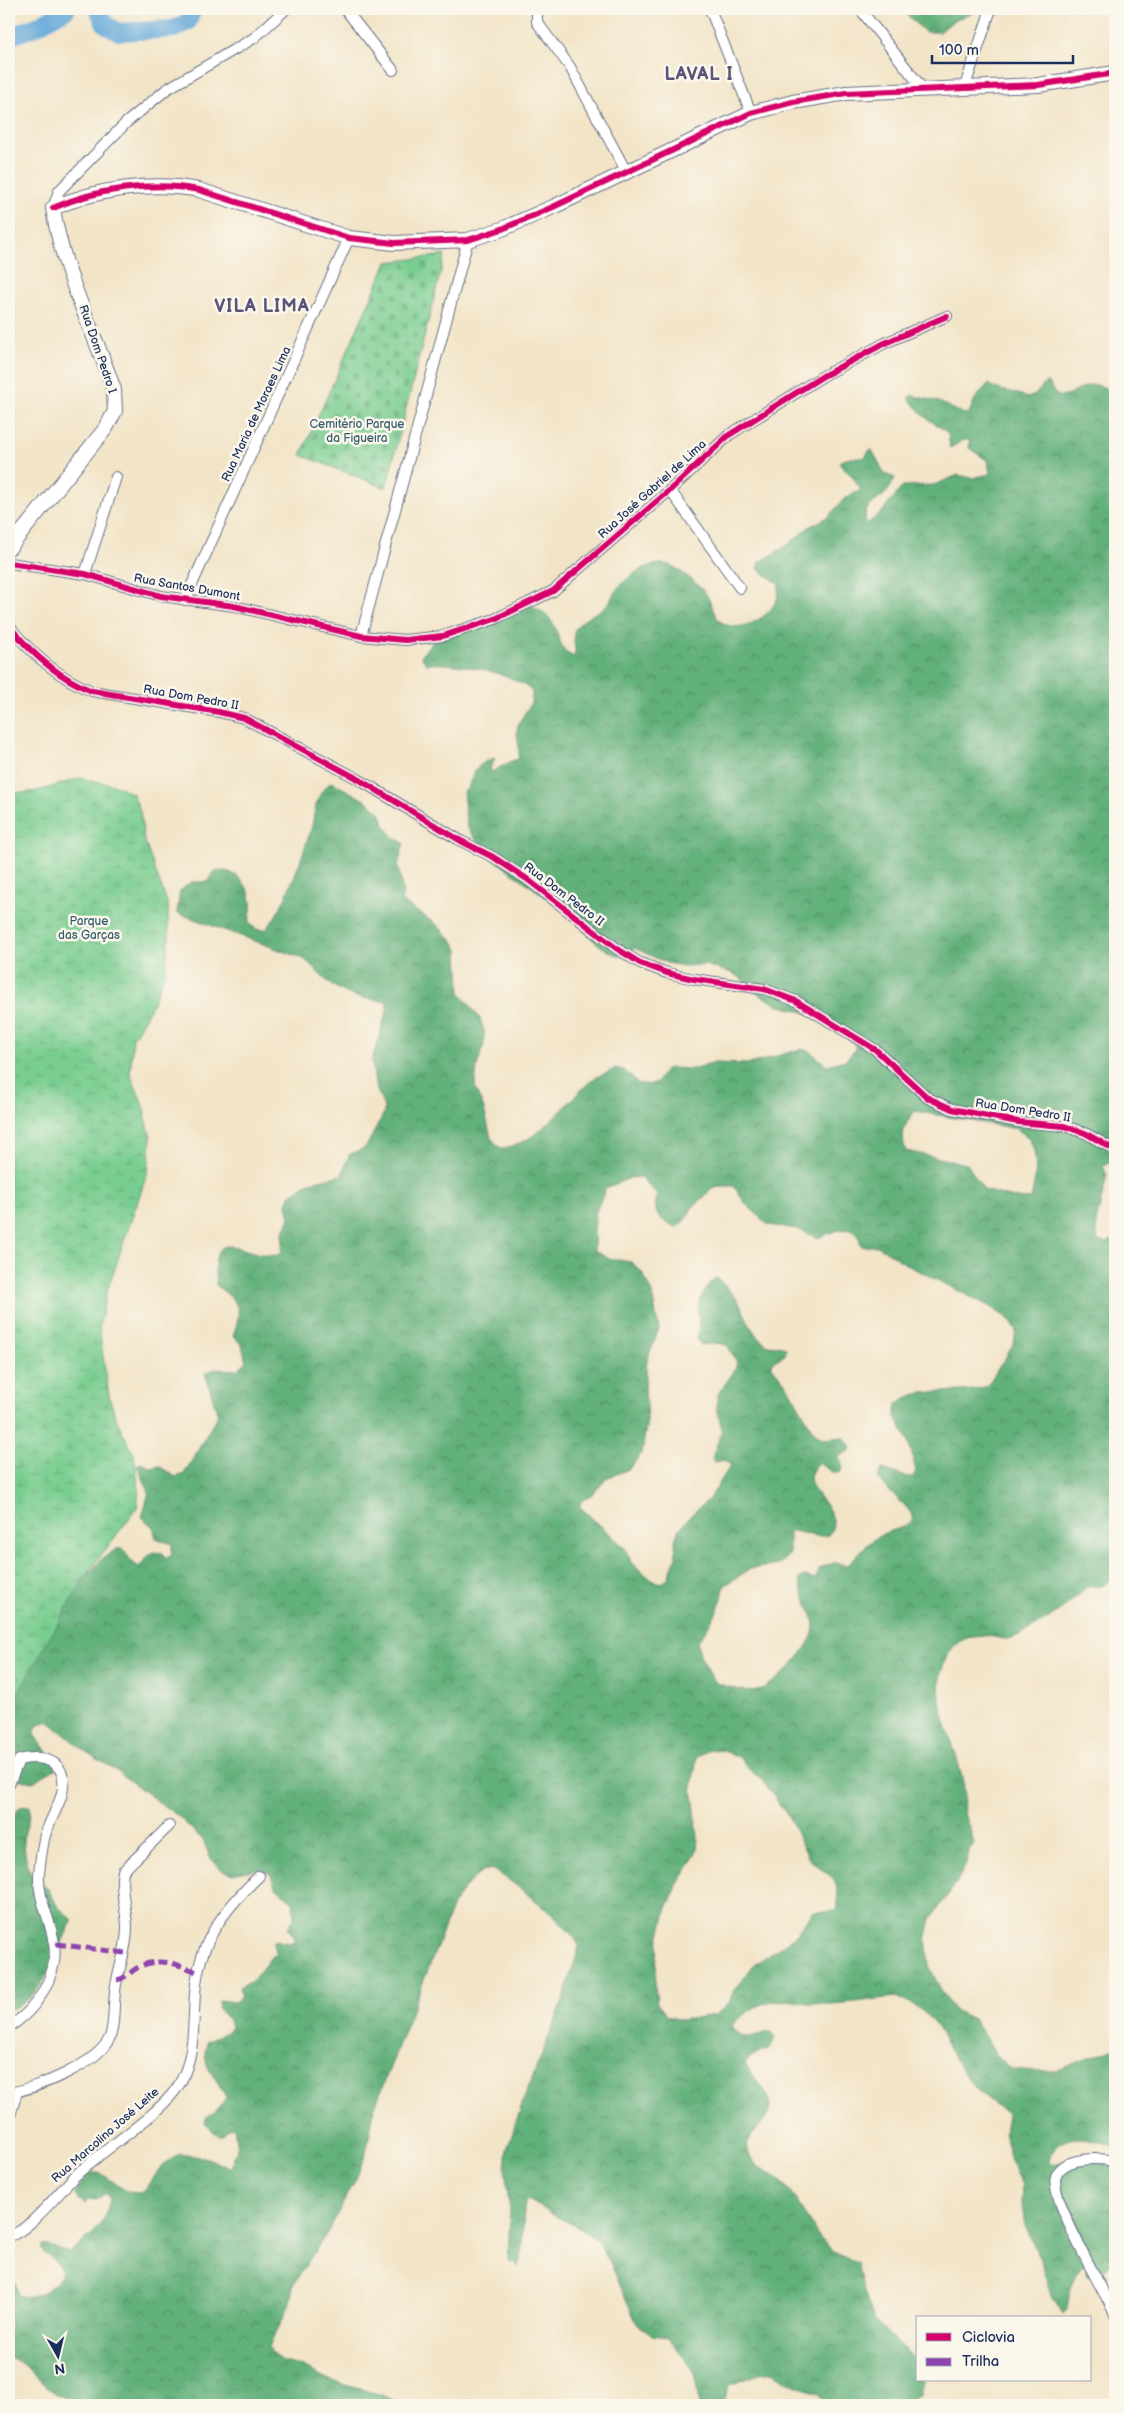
<svg xmlns="http://www.w3.org/2000/svg" width="1124" height="2414" font-family="'Balsamiq Sans',sans-serif">
<style>
.forest{fill:url(#forest-crowns);stroke:#3e706c;fill-rule:evenodd}
.wetland{fill:url(#wetland-marsh);stroke:#4a7e77}
.cemetery{fill:url(#cemetery-stones);stroke:#4a7e77}
.lines{fill:none;stroke-linecap:round;stroke-linejoin:round}
.river{stroke:#64a8d9;stroke-width:18}
.street-casing{stroke:#666e83;stroke-width:12}
.secondary-casing{stroke:#666e83;stroke-width:16}
.street{stroke:#fff;stroke-width:10}
.secondary{stroke:#fff;stroke-width:14}
.quiet{stroke:#8e44ad;stroke-width:5;stroke-dasharray:10 5;stroke-linecap:butt}
.cycleway-casing{stroke:#fbf7ec;stroke-width:9}
.cycleway{stroke:#d6006c;stroke-width:6}
.labels{text-anchor:middle;stroke-width:5;stroke-linejoin:round;paint-order:stroke}
.street-label{font-size:12px;fill:#1b2f5e;stroke:#fbf7ec}
.park-label{font-size:12px;fill:#375e6d;stroke:#fbf7ec}
.district-label{font-size:18px;font-weight:bold;letter-spacing:1px;fill:#5a547a;stroke:#fbf7ec}
</style>
<defs>
<pattern id="forest-crowns" width="20" height="18" patternUnits="userSpaceOnUse" patternTransform="scale(1.25)"><rect width="20" height="18" fill="#62b07a"/><path d="M2 6a3 3 0 1 1 6 0M12 15a3 3 0 1 1 6 0" fill="none" stroke="#509067"/></pattern>
<pattern id="wetland-marsh" width="20" height="14" patternUnits="userSpaceOnUse" patternTransform="scale(1.25)"><rect width="20" height="14" fill="#79cd90"/><path d="M1 5h8M5 5V1M11 12h8M15 12V8" fill="none" stroke="#68b07f"/></pattern>
<pattern id="cemetery-stones" width="16" height="16" patternUnits="userSpaceOnUse" patternTransform="scale(1.25)"><rect width="16" height="16" fill="#79cd90"/><path d="M2 7V4a2 2 0 0 1 4 0v3zM10 15v-3a2 2 0 0 1 4 0v3z" fill="#68b07f"/></pattern>
</defs>
<rect width="100%" height="100%" fill="#fbf7ec"/>
<filter id="ink" filterUnits="userSpaceOnUse"><feTurbulence type="fractalNoise" baseFrequency=".02" numOctaves="2"/><feDisplacementMap in="SourceGraphic" scale="10" xChannelSelector="R" yChannelSelector="G"/><feConvolveMatrix kernelMatrix="1 2 1 2 8 2 1 2 1" color-interpolation-filters="sRGB"/></filter>
<filter id="wash" filterUnits="userSpaceOnUse"><feTurbulence type="fractalNoise" baseFrequency=".0096" numOctaves="4" result="noise"/><feDisplacementMap in="SourceGraphic" scale="20" xChannelSelector="R" yChannelSelector="G"/><feGaussianBlur stdDeviation="1.12" result="paint"/><feColorMatrix in="noise" values="0 0 0 0 0 0 0 0 0 0 0 0 0 0 0 0 0 1.4 0 .05"/><feComposite in="paint" operator="in"/></filter>
<g filter="url(#wash)">
<rect width="100%" height="100%" fill="#f2e4c7"/>
<!-- forest -->
<g class="forest">
<polygon points="904,9 982,9 954,20 940,32 925,32 905,13"/>
<path d="M1046 382 1050 384C1059 411 1075 386 1092 385 1099 384 1109 390 1115 392V1160L1103 1166 1107 1175 1096 1223 1098 1241 1107 1243 1115 1238V1578L1101 1586 1086 1587C1078 1600 1024 1637 1007 1639 1001 1639 995 1637 989 1636 963 1633 951 1644 943 1666 931 1701 952 1736 960 1770 962 1778 965 1787 964 1796 964 1801 963 1806 964 1811 965 1822 972 1831 974 1844L969 1850 967 1862 957 1882 931 1919 926 1940 929 1965 940 1989 954 2010 973 2019 998 2057 1009 2068 1015 2070 1054 2071 1115 2048V2147C1091 2137 1059 2129 1049 2160L1052 2165C1074 2156 1092 2151 1115 2161V2229L1112 2230V2235C1115 2240 1115 2244 1115 2250 1115 2268 1104 2271 1089 2277L1086 2275V2265L1079 2268 1070 2288 1067 2310 1063 2314 1052 2296 1043 2266 1025 2225 1022 2204 1023 2184 1011 2162 1005 2132 1008 2116C997 2104 983 2097 973 2086 945 2055 944 2012 896 1997 875 1999 853 2003 831 2004 798 2006 778 1990 746 2013 741 2017 735 2020 732 2026 745 2048 757 2030 773 2033L775 2037 770 2049 751 2057 745 2062C751 2078 771 2090 770 2108 768 2127 741 2133 749 2154 755 2171 773 2171 783 2183 810 2212 812 2249 857 2262L863 2289 874 2319 881 2328 916 2360 918 2380H923L920 2396 901 2405H826L818 2393 786 2382 773 2372 759 2374 730 2385 724 2401 714 2405H699C697 2392 697 2377 690 2366 684 2356 674 2348 668 2337L653 2335 637 2324 610 2262 598 2243 588 2233 526 2199 524 2209 521 2260 518 2267 516 2262 511 2263 508 2260 510 2213 505 2168 507 2149 523 2101 563 2001 579 1946C573 1928 510 1878 491 1869 475 1872 461 1892 453 1905L375 2106 366 2153 356 2179 329 2230 294 2283 289 2306 269 2347 271 2353 283 2362 300 2366 334 2382 382 2395 401 2405C331 2405 261 2405 191 2405 152 2405 108 2409 69 2399 42 2392 34 2366 9 2357V2285L12 2281 15 2282 18 2295C22 2296 26 2298 30 2297 40 2295 68 2280 60 2267 56 2261 47 2256 42 2251V2246H49L70 2252C89 2237 113 2222 108 2195L104 2194 97 2200 89 2199 85 2204 75 2196 78 2187 88 2173C109 2169 118 2194 138 2193 147 2193 155 2174 161 2167 166 2162 174 2158 180 2154L208 2158 230 2169 237 2148 234 2128 230 2127 223 2135 219 2136 205 2124 206 2118 215 2112 226 2098C220 2080 197 2065 208 2041L227 2032 231 2027 229 2020 218 2009 219 2000 234 2002 239 1999 241 1995 239 1987 252 1981 272 1956 276 1955 273 1943 275 1940 289 1943 296 1940 288 1928 294 1918 293 1902 275 1886 270 1873 259 1869 232 1874 221 1869 211 1859 203 1840 179 1817 118 1772 82 1749 48 1721 38 1725 34 1733 55 1764V1769L33 1782 9 1778V1693L55 1610 102 1559 116 1549H123L131 1561 139 1567 152 1552 163 1553 165 1559 172 1555V1544L156 1538 153 1527 142 1517 149 1492 137 1465 142 1463 151 1468 159 1466 176 1477 184 1474 218 1415 205 1373 215 1369 237 1370 246 1362 242 1345 233 1336C243 1307 240 1304 216 1285 209 1217 245 1260 279 1255L282 1251 283 1233 290 1218 287 1204 291 1194 310 1182 342 1175 349 1155 366 1147 384 1113V1107L375 1085 372 1060 388 1007 386 1001C364 1000 342 995 325 979 316 972 312 964 302 958L177 913 180 891 191 882H207L215 871C233 867 250 884 251 902 252 908 250 916 249 922L256 929 265 930C282 915 304 852 311 829 316 812 314 793 332 782L368 802 380 812 385 826 395 838 404 843 398 865 403 893 401 901 436 924 453 941 458 950 460 992 480 1019 484 1030V1045L477 1066 475 1088 484 1109 491 1138 500 1148C536 1147 566 1102 592 1080 598 1075 606 1075 615 1068L624 1070 639 1084 648 1085 657 1082 665 1070 670 1068 695 1069 714 1063 750 1064 801 1049 809 1051 827 1065 845 1060 855 1050V1044L826 1021 804 1012 780 1006 750 989 742 979 732 973 705 965 685 966 667 963 634 948 632 950 635 957C607 959 588 936 572 916L485 853 467 827 463 792 468 789C473 772 477 763 495 758L490 769 492 772 511 761 518 759C521 749 517 741 517 731 518 716 534 709 532 691 510 671 454 662 426 664L421 656 431 643 527 605C567 616 550 647 574 657 578 647 570 638 576 628 583 618 598 613 607 605 611 601 613 594 617 589 630 574 654 557 674 567 683 573 700 585 706 594 712 603 712 613 720 621 737 635 766 620 775 603 779 597 778 591 779 584L758 569 760 562 788 545 809 527 828 517 845 498 861 490 852 476 840 465V461L850 458H864L869 451 872 450 885 474 895 478C892 483 890 489 886 493 876 503 860 507 867 524L882 512 903 486 934 485 958 475 972 478 990 474 988 461 969 448 970 440H964L950 448 948 433 924 416 908 398 911 395 939 402 964 414 969 413 975 399 988 384C1000 393 1015 390 1027 398L1035 395ZM915 1111 1017 1129C1020 1132 1027 1135 1029 1139 1040 1156 1035 1181 1031 1199L1014 1198 984 1190 967 1164 906 1151C900 1134 904 1125 915 1111ZM640 1177 657 1194C653 1213 658 1220 676 1227 689 1220 686 1215 694 1206 701 1199 705 1198 710 1189L721 1186H734L746 1204 768 1225 798 1229 818 1238C827 1234 849 1223 858 1235 860 1238 859 1242 862 1246H878L909 1266 991 1307 1011 1321 1016 1331 1014 1344 987 1386C958 1398 922 1383 897 1404L895 1416 908 1440 916 1471 913 1477C904 1478 892 1471 882 1469L878 1478C888 1494 907 1502 914 1519 905 1530 893 1528 881 1535 868 1542 858 1554 848 1565L834 1563 819 1568 816 1579 805 1576 799 1579C801 1596 813 1609 814 1626 815 1645 778 1683 761 1689 747 1694 730 1687 716 1683L701 1657 697 1643C709 1624 722 1610 724 1586L750 1569 779 1565 789 1555V1531C806 1531 810 1539 828 1535L832 1530C833 1524 834 1519 831 1514 825 1498 796 1482 819 1463L833 1473H840L843 1467 839 1456 849 1451 851 1447 844 1437 823 1439 813 1431 787 1385 771 1365 772 1362 785 1355 786 1348C779 1343 771 1348 765 1343 751 1333 747 1318 740 1304 735 1294 724 1286 717 1278 711 1280 709 1284 706 1289 691 1311 703 1318 697 1339L701 1345 716 1343 727 1345 737 1362 735 1370 718 1394 717 1408 722 1430 712 1458 714 1462 724 1460 731 1465 710 1498 691 1515 678 1531 675 1540 676 1557 668 1578 661 1583 652 1580 632 1563 624 1547 580 1507V1502L593 1494 606 1478 629 1469 642 1453 647 1420 645 1390 647 1360 659 1329 651 1289 642 1272 631 1262 607 1258 594 1250 595 1214 606 1188 630 1178ZM710 1749 724 1751 739 1757 750 1770 762 1780 790 1819 809 1859 834 1879 838 1892 836 1911 813 1912 793 1938 754 1965 734 1990 728 2005 715 2015 681 2020 667 2016 657 2003 655 1986 658 1943 667 1908 681 1878 690 1865 697 1850 698 1836 692 1786 697 1757Z"/>
<path d="M30 1806V1814L23 1839 27 1866 34 1878 48 1889 58 1907 73 1920C55 1952 47 1997 9 2010V1820L20 1807Z"/>
</g>
<!-- wetland -->
<path class="wetland" d="M82 778 118 786 133 794 140 811 144 840 168 905 169 938 165 974 150 1009 133 1038 130 1073 143 1105 151 1138 148 1171 106 1294 99 1329 109 1396 117 1421 134 1454 139 1490 137 1508 84 1578 9 1709V791C32 798 60 782 82 778Z"/>
<!-- cemetery -->
<polygon class="cemetery" points="445,255 386,488 301,455 387,262"/>
<g class="lines">
<!-- river -->
<g class="river">
<polyline points="98,9 105,24 119,32 174,29 188,22 193,9"/>
<polyline points="9,37 37,26 67,9"/>
</g>
</g>
</g>
<g filter="url(#ink)">
<g class="lines">
<defs>
<g id="street">
<polyline points="345,9 393,70"/>
<polyline points="537,9 537,22 570,67 626,171"/>
<polyline points="710,9 751,113"/>
<polyline points="860,9 922,88"/>
<polyline points="964,89 991,9"/>
<polyline points="53,208 59,191 127,122 167,89 254,38 286,9"/>
<polyline points="670,490 740,588"/>
<polyline points="9,563 85,574 161,596 234,606 361,636 405,640 443,636 495,619 553,591 670,490 729,435 823,376 885,343 947,316"/>
<polyline points="85,574 116,477"/>
<polyline points="185,600 349,238"/>
<path d="M9 626C31 653 59 678 92 691L219 712 244 718 358 779 461 841 493 857 527 879 616 948 640 963 667 973 694 979 764 989 796 1001 876 1050 928 1098 952 1109 1018 1122 1064 1126 1085 1133 1115 1150"/>
<polyline points="361,636 468,240"/>
<path d="M9 1784 19 1760C34 1756 56 1757 62 1774 69 1794 48 1820 44 1839 42 1850 40 1863 39 1874 37 1908 63 1936 52 1971 44 1995 30 2014 9 2027"/>
<path d="M9 2093C35 2089 99 2064 110 2037 116 2020 112 1998 117 1980 121 1962 127 1946 127 1928 127 1909 119 1890 123 1871L169 1826"/>
<polyline points="9,2119 17,2092"/>
<path d="M1115 2161C1099 2158 1064 2156 1056 2176 1048 2196 1104 2291 1115 2314"/>
<path d="M9 2236C28 2232 60 2191 75 2176 102 2149 168 2111 182 2079 195 2052 193 2022 195 1993 199 1941 223 1911 259 1876"/>
</g>
<path id="secondary" d="M9 548 106 428 115 411 114 390C94 330 62 271 53 208 96 189 153 181 199 190L349 238 394 243 468 240 502 229 553 207 751 113 793 102 846 93 1038 85 1115 73"/>
</defs>
<!-- street casing -->
<use href="#street" class="street-casing"/>
<!-- secondary casing -->
<use href="#secondary" class="secondary-casing"/>
<!-- street -->
<use href="#street" class="street"/>
<!-- secondary -->
<use href="#secondary" class="secondary"/>
<!-- quiet -->
<g class="quiet">
<polyline points="56,1944 125,1953"/>
<path d="M117 1980C125 1979 130 1972 137 1968 158 1956 179 1964 199 1973"/>
</g>
<defs>
<g id="cycleway">
<path d="M53 208C96 189 153 181 199 190L349 238 394 243 468 240 502 229 553 207 751 113 793 102 846 93 1038 85 1115 73"/>
<polyline points="9,563 85,574 161,596 234,606 361,636 405,640 443,636 495,619 553,591 670,490 729,435 823,376 885,343 947,316"/>
<path d="M9 626C31 653 59 678 92 691L219 712 244 718 358 779 461 841 493 857 527 879 616 948 640 963 667 973 694 979 764 989 796 1001 876 1050 928 1098 952 1109 1018 1122 1064 1126 1085 1133 1115 1150"/>
</g>
</defs>
<!-- cycleway casing -->
<use href="#cycleway" class="cycleway-casing"/>
<!-- cycleway -->
<use href="#cycleway" class="cycleway"/>
</g>
</g>
<g class="labels">
<!-- street labels -->
<g class="street-label">
<text transform="translate(98 349) rotate(71)" y="4">Rua Dom Pedro I</text>
<text transform="translate(256 414) rotate(-65)" y="4">Rua Maria de Moraes Lima</text>
<text transform="translate(652 489) rotate(-42)" y="4">Rua José Gabriel de Lima</text>
<text transform="translate(187 587) rotate(10)" y="4">Rua Santos Dumont</text>
<text transform="translate(191 697) rotate(10)" y="4">Rua Dom Pedro II</text>
<text transform="translate(564 894) rotate(37)" y="4">Rua Dom Pedro II</text>
<text transform="translate(1023 1110) rotate(9)" y="4">Rua Dom Pedro II</text>
<text transform="translate(105 2135) rotate(-41)" y="4">Rua Marcolino José Leite</text>
</g>
<!-- park labels -->
<g class="park-label">
<text x="357" y="428">Cemitério Parque<tspan x="357" dy="14">da Figueira</tspan></text>
<text x="89" y="925">Parque<tspan x="89" dy="14">das Garças</tspan></text>
</g>
<!-- district labels -->
<g class="district-label">
<text x="699" y="80">LAVAL I</text>
<text x="262" y="312">VILA LIMA</text>
</g>
</g>
<!-- margin -->
<rect width="1124" height="2414" fill="none" stroke="#fbf7ec" stroke-width="30"/>
<!-- legend -->
<rect x="916" y="2316" width="175" height="65" fill="#fbf7ec" stroke="#a1a7b3"/>
<rect x="926" y="2333" width="25" height="8" fill="#d6006c" stroke="#a1a7b3"/>
<text x="962" y="2342" font-size="15" fill="#1b2f5e">Ciclovia</text>
<rect x="926" y="2358" width="25" height="8" fill="#8e44ad" stroke="#a1a7b3"/>
<text x="962" y="2366" font-size="15" fill="#1b2f5e">Trilha</text>
<!-- north arrow -->
<g transform="translate(58 2356) rotate(172)" stroke="#fbf7ec" stroke-width="4" paint-order="stroke">
<path d="M0-4L9 19L0 12L-9 19Z" fill="#1b2f5e"/>
<text y="-8" font-size="14" font-weight="bold" text-anchor="middle" fill="#1b2f5e">N</text>
</g>
<!-- scale -->
<path d="M932 55v8h141v-8" fill="none" stroke="#1b2f5e" stroke-width="2.5"/>
<text x="939" y="55" font-size="15" fill="#1b2f5e" stroke="#fbf7ec" stroke-width="4" paint-order="stroke">100 m</text>
</svg>
